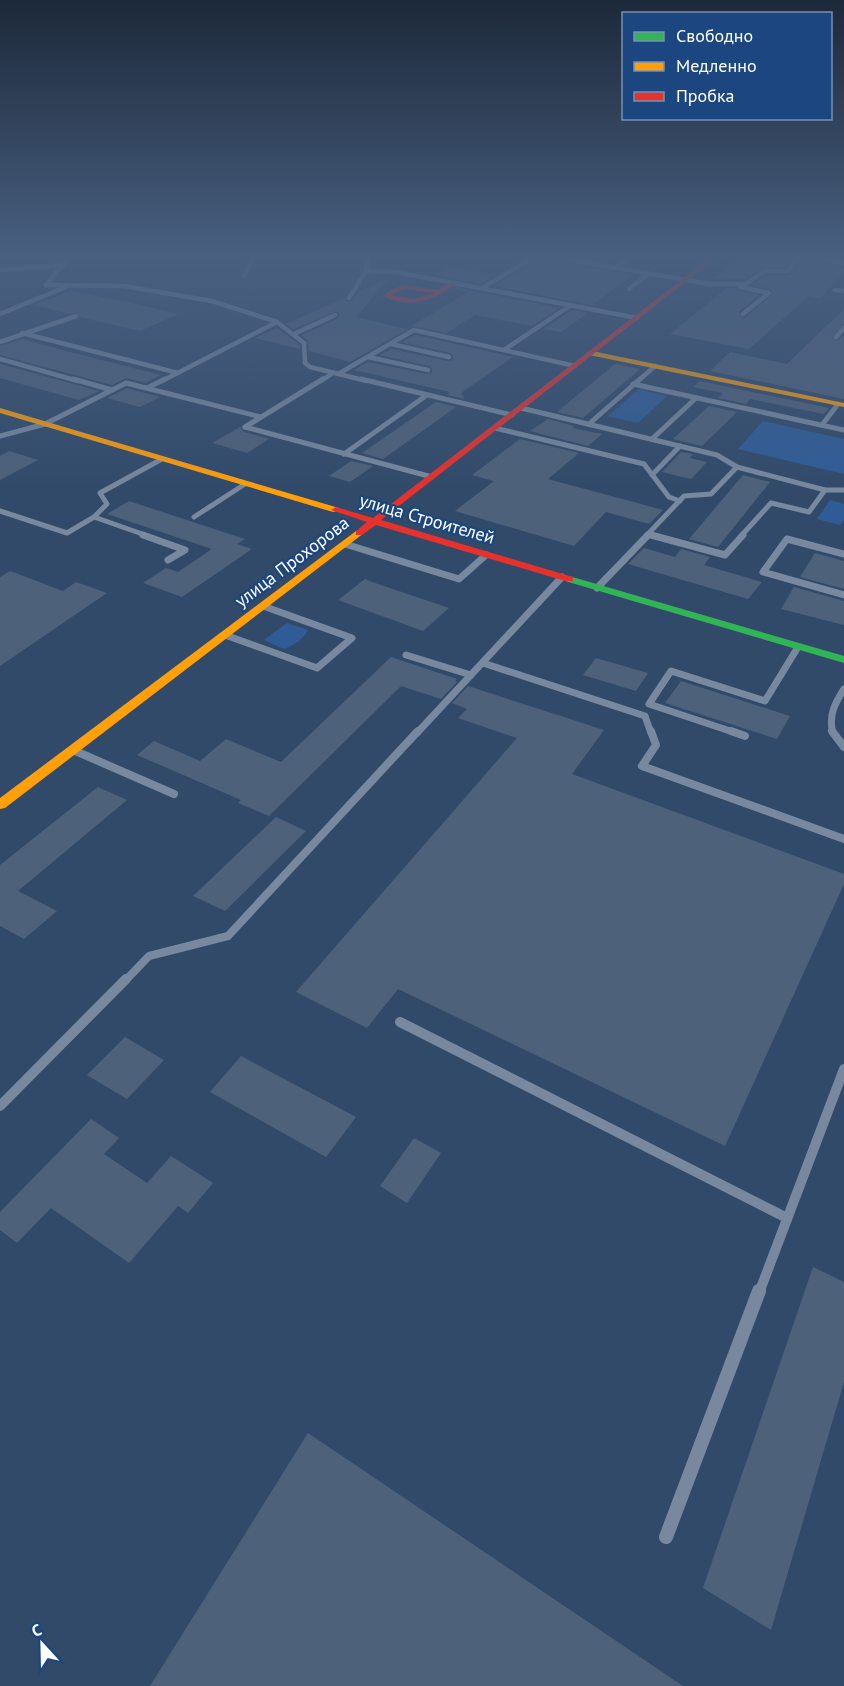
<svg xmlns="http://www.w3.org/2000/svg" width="844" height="1686" font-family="'PT Sans',sans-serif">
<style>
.green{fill:#2f5c97}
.building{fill:#4e617a}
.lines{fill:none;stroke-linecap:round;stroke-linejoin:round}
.lane-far5{stroke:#78899f;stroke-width:4.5}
.lane-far4{stroke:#78899f;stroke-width:5}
.lane-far3{stroke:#78899f;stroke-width:7}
.lane-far2{stroke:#78899f;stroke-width:8}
.lane-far1{stroke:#78899f;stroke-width:10}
.lane{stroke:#78899f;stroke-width:14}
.fast{fill:#30b455;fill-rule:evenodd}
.slow{fill:#ff9f0a;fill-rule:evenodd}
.jam{fill:#e5322d;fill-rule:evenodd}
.labels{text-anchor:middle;stroke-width:4.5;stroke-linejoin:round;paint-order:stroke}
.far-street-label{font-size:18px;fill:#fff;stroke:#1c467f}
</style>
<rect width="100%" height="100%" fill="#324a69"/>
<!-- green -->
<g class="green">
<polygon points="639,389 667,396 638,423 608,416"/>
<polygon points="763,421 844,439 844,474 738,449"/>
<polygon points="830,500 844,504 844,520 840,525 817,519"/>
<path d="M287 623 308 630C304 639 293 646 284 649L264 640Z"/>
</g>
<!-- building -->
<g class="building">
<polygon points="762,256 794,256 786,267 763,267 745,279 713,279 739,260 754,263"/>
<polygon points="543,258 547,260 633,275 592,305 494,286"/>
<polygon points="802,260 844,267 844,272 820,298 809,296 749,349 670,334 727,288 736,288 739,291 759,295 739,312 740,317 745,318 773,294 771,289 752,285 765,276 790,275"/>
<polygon points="451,267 495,275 481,284 436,275"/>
<polygon points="389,278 356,317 406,329 469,292 455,289 457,288 559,308 532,326 475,315 446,333 413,326 350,362 309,351 308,341 302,335 337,319 339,315 337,311 294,329 286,324 345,298 346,301 351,302 358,292"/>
<polygon points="71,291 127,302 178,314 140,331 80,317 77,312 69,314 35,305"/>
<polygon points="844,309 844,324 832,337 837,341 844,335 844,399 710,371 730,352 787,364"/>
<polygon points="572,310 588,313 561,332 544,329"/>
<polygon points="277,328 300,345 300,349 255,338"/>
<polygon points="415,335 513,357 461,393 465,399 447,395 450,392 354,370 368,362 427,374 432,373 432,368 429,366 380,355 391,349 448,361 453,360 453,355 450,353 402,342"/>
<polygon points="22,339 62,350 161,375 146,383 126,378 112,385 0,355 0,346"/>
<polygon points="0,364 99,391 79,400 0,378"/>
<polygon points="615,364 640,369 583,418 557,412"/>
<polygon points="700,381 829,408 824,414 750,399 746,404 718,398 723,393 693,387"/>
<polygon points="127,388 160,397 140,407 107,398"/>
<polygon points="436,402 456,407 383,459 362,453"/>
<polygon points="709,406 737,412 702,446 673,439"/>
<polygon points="548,419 574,426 572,428 602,434 588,446 530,431"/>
<polygon points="240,427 244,432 269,439 247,453 212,443"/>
<polygon points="520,439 579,453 548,479 663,510 649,524 606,512 574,546 455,511 494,481 472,475"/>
<polygon points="9,451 38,460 0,480 0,456"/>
<polygon points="681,452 693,454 690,458 707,462 691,479 662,472"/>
<polygon points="351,461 373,466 350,482 329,476"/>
<polygon points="743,475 770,482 718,547 689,539"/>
<polygon points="129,501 245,539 237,544 252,549 182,597 143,583 166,568 178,572 212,549 107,514"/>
<polygon points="644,548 675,557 681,549 710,557 704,565 762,582 748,599 628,564"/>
<polygon points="815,553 844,561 844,589 800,577"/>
<polygon points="10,571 63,591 76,582 107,593 0,666 0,577"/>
<polygon points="365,579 372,582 449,608 423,631 338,600"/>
<polygon points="794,587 844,601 844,625 781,609"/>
<polygon points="391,657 457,679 455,681 457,682 441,699 401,686 269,816 238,803 241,800 137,755 154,741 200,761 226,739 281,762"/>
<polygon points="596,658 648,673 636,691 583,675"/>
<polygon points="681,681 790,716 777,739 665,703"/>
<polygon points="468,686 604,730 572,774 844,874 844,884 725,1146 398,989 367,1028 296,992 517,738 458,718 467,709 452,703"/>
<polygon points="98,787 127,800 18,891 57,911 24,939 0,926 0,865"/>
<polygon points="276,817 306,831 225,911 193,896"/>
<polygon points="125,1037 164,1060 127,1099 87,1075"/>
<polygon points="241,1056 356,1117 326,1157 210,1092"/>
<polygon points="91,1119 119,1138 104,1154 147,1183 171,1156 213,1183 188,1213 178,1206 129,1263 51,1208 17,1243 0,1230 0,1212"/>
<polygon points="414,1138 441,1153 407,1203 380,1186"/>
<polygon points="813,1267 844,1282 844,1382 771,1630 703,1588"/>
<polygon points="308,1433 683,1686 150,1686"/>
</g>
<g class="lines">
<!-- lane-far5 -->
<g class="lane-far5">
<polyline points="548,256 709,284 746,284 764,271 788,271 800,256"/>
<polyline points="803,256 844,263"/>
<polyline points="615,268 632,256"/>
<polyline points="0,270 63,265"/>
<polyline points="366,271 396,272 637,318"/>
<polyline points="244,276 254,256"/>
<polyline points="46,285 124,286 212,301 277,322 304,343 305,363 310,367 367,381"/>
<polyline points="46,285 70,256"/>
<polyline points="740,287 769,293 743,314"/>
<polyline points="482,288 536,256"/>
<polyline points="629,289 648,274"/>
<polyline points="835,290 844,291"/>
<polyline points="349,298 366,271 368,256"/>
<polyline points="0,314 66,287"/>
<polyline points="22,333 178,373"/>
<polyline points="294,334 335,315"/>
<polyline points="836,337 844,328"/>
<polyline points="0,342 76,316"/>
<polyline points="391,344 449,357"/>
<polyline points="504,350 571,305"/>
<polyline points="368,357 428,370"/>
<polyline points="0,359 78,381"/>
<polyline points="338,374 414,330 575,366"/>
<polyline points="162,381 277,322"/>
<polyline points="321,381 333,373"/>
<polyline points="638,381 655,366"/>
</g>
<!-- lane-far4 -->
<g class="lane-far4">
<polyline points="73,379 112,390"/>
<polyline points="361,379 512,415"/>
<polyline points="633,384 844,430"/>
<polyline points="147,388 165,379"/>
<polyline points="521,408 717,455 737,467"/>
<polyline points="589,424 640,379"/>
<polyline points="822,425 838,404"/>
<polyline points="245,427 432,477"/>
<polyline points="245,427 323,379"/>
<polyline points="495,428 644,464 669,497 680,501"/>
<polyline points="0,436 45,424 126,383 261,417"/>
<polyline points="652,439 696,398"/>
<polyline points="344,454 427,395"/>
<polyline points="652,475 680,446"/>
<polyline points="825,490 844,490"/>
<polyline points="0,511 67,533 94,517 107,504 100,493 162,459"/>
<polyline points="94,517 148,536"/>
<polyline points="194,517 245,484"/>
<polyline points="648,534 657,536"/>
<polyline points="648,534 684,496 711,494 737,467 825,490 809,512 771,503 741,536"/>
<polyline points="646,536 648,534"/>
</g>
<!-- lane-far3 -->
<g class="lane-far3">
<polyline points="143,535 185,550 168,560"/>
<polyline points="651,535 725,555 743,535"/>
<polyline points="345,544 459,579 486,555"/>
<polyline points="844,554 787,539 763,572 844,595"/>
<polyline points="597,588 648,535"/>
<polyline points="225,635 317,668 352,638 263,606"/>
<polyline points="406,655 471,675"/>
<polyline points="483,663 645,716 651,733"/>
<polyline points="417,733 562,577"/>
<polyline points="736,733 649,704 671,671 765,701 798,647"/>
<path d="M833 733C828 716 835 703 844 689"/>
</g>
<!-- lane-far2 -->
<g class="lane-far2">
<polyline points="651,731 656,745 642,766 844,839"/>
<polyline points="731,731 745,736"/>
<polyline points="832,731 844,747"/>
<polyline points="73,750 174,794"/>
<polyline points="125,981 149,956 228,936 418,731"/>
</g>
<!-- lane-far1 -->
<g class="lane-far1">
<polyline points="400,1022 787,1218"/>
<polyline points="0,1106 126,979"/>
<polyline points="759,1293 844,1069"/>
</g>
<!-- lane -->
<polyline class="lane" points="666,1537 759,1291"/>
<!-- fast -->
<polygon class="fast" points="569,576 844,656 844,663 565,581 564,579"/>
<!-- slow -->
<g class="slow">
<polygon points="592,351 844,403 844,407 589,355 589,351"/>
<polygon points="0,408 339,508 341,510 333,512 0,413"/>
<polygon points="356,531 364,533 5,808 0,809 0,798"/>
</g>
<!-- jam -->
<g class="jam">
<polygon points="712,256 719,256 381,520 573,577 573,581 565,581 376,525 362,535 356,535 356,531 367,522 331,510 336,507 373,518"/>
<path d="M452 282 457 283C437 300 408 310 384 296L390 290 405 285 438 290ZM405 289 434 293 414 299 392 295Z"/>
</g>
</g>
<!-- sky -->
<linearGradient id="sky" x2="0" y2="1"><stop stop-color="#1c293a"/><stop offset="0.52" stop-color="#496081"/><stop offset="1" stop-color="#496081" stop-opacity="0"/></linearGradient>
<rect width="844" height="492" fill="url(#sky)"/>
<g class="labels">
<!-- far-street labels -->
<g class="far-street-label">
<text transform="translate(427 519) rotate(16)" y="6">улица Строителей</text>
<text transform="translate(292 562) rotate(-37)" y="6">улица Прохорова</text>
</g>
</g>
<!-- legend -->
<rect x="622" y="12" width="210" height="108" fill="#1c467f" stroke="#7790b2" stroke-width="1.5"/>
<rect x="634" y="32" width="30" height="9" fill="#30b455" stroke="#7790b2" stroke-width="1.5"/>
<text x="676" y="42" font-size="18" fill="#ffffff">Свободно</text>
<rect x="634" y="62" width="30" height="9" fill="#ff9f0a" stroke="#7790b2" stroke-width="1.5"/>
<text x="676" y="72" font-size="18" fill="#ffffff">Медленно</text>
<rect x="634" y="92" width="30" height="9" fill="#e5322d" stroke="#7790b2" stroke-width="1.5"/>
<text x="676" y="102" font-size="18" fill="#ffffff">Пробка</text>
<!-- north arrow -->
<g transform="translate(42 1644) rotate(338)" stroke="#1c467f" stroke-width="4.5" paint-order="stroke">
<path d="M0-4.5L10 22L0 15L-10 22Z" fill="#ffffff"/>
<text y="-9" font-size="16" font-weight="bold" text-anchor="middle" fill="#ffffff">С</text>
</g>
</svg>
